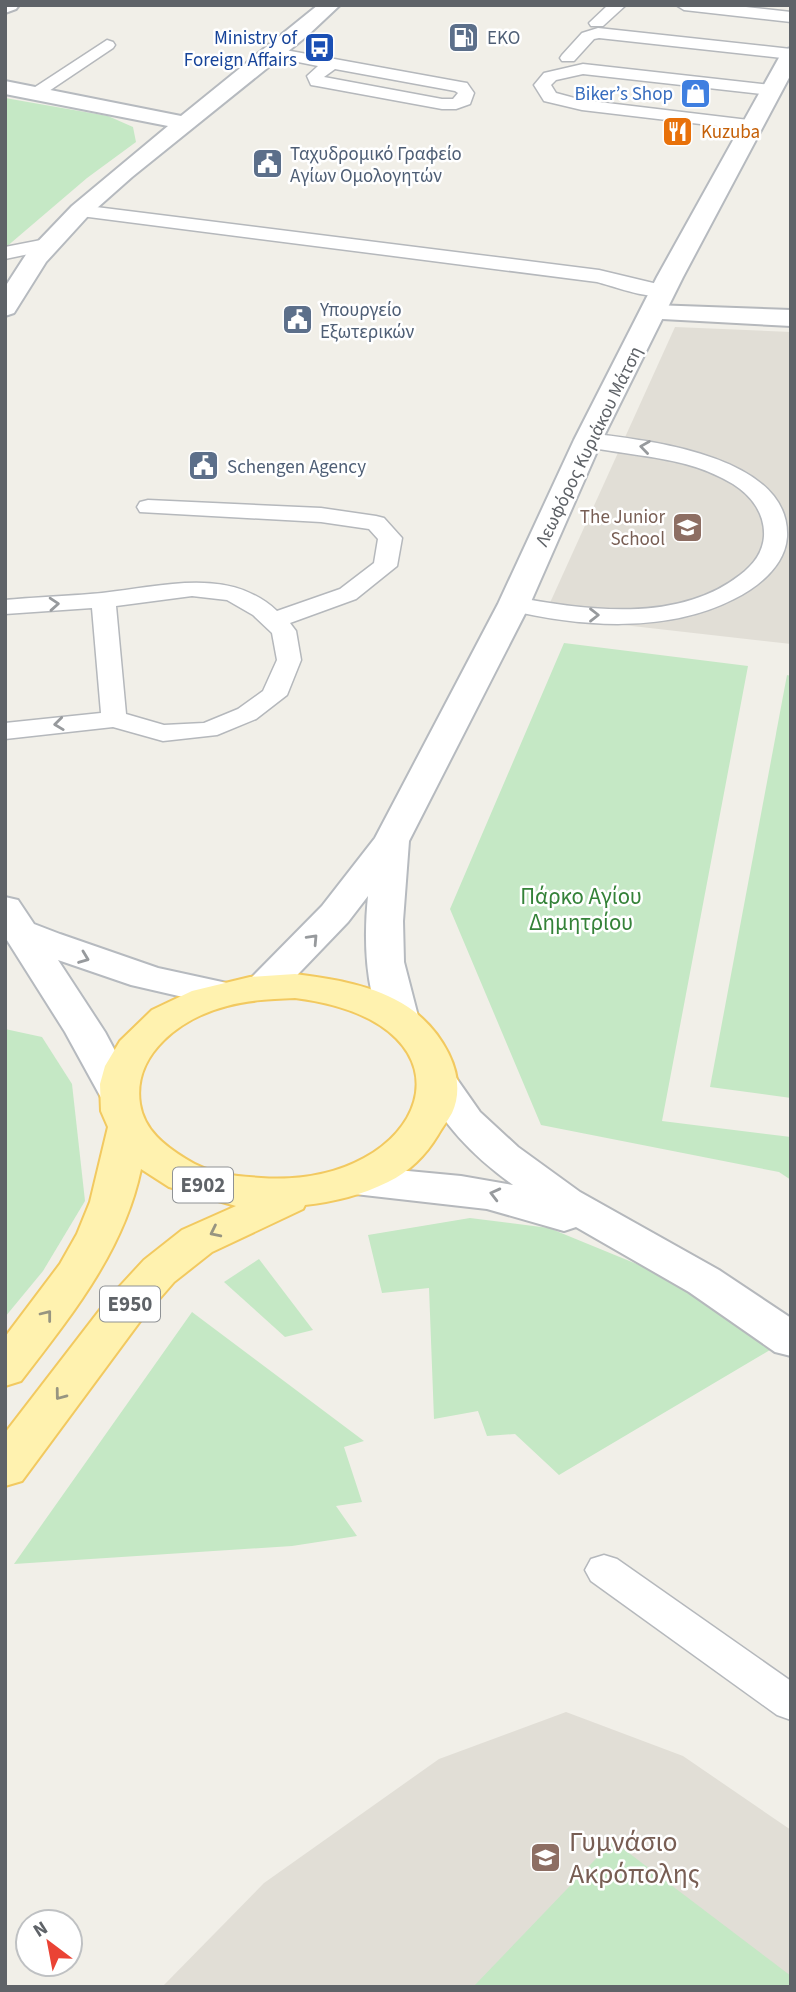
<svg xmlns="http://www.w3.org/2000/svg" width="796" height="1992" font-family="'Source Sans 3',sans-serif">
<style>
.education{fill:#e1ded6}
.green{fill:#c5e8c5}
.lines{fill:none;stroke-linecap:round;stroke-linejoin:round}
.lane-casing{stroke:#b5b8bc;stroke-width:3}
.street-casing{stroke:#b5b8bc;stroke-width:4}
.secondary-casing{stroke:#b6babf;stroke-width:4}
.primary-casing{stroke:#f2c960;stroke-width:4}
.lane{fill:#fff;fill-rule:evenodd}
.street{fill:#fff;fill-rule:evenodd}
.secondary{fill:#fff;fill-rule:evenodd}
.primary{fill:#fff2af;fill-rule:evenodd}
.oneway{stroke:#979a9d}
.oneway2{stroke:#979581}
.labels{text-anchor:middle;stroke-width:5;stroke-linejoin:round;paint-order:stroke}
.far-transit-label{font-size:19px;fill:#164399;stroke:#fff;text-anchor:end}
.far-service-label{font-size:19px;fill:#4e5e75;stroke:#fff;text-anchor:start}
.far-shop-label{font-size:19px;fill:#366cbe;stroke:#fff;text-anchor:end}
.far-food-label{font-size:19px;fill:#c56008;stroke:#fff;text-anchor:start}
.far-street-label{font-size:19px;fill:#5f6368;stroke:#fff}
.far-education-label{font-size:19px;fill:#785e54;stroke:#fff;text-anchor:end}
.shield{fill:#fff;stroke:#8f9295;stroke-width:2}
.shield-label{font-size:21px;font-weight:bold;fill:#5f6368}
.park-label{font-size:23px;fill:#348238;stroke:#fff}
.near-education-label{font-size:28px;fill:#785e54;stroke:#fff;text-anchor:start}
</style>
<rect width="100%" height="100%" fill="#f1efe8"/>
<!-- education -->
<g class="education">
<polygon points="675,327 791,332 791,644 544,616"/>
<polygon points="566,1712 683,1756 791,1830 791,1987 162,1987 264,1883 439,1759"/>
</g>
<!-- green -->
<g class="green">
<polygon points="5,98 108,116 133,127 136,142 87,178 5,248"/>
<polygon points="564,643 748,666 662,1121 791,1137 791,1180 779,1172 541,1125 450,909"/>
<polygon points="787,675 791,676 791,1098 710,1087"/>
<polygon points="5,1029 42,1037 72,1084 85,1201 43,1271 5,1317"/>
<polygon points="470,1218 549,1228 666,1276 706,1299 770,1350 559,1475 515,1434 487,1436 478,1411 434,1419 429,1288 382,1293 368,1235"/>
<polygon points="259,1259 313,1330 285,1337 224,1282"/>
<polygon points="192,1312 364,1441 344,1447 362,1502 336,1506 357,1536 292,1546 14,1564"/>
<polygon points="613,1841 791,1976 791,1987 473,1987"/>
</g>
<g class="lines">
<defs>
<g id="lane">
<polygon points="608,5 626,5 603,26 591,26 589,23"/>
<polygon points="676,5 728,5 791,12 791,22 684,10"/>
<polygon points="598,28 791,49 791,59 599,38 594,39 574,61 562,61 560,58 562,55 582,33"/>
<polygon points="107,40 113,42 115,45 113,48 40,97 34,98 26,93"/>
<path d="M274 48 461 82 467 83 474 93 470 104 456 109H442L317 86 311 85 307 76 318 66 268 56 266 53ZM335 69 455 91 458 93 453 99H442L324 77Z"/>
<polygon points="583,64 771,85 779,90 771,95 583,74 556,80 551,85 556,93 582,100 757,121 760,125 757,129 751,130 582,110 544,101 534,85 544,73"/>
<path d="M80 205 599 270 670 287 673 291C661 305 614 286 597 282L73 215 71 211Z"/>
<polygon points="46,239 53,241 55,245 53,249 5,259 5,247"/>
<path d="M588 433C645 440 791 455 787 537 785 566 758 587 734 599 666 634 578 627 505 609L502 604 505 599 514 597C586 610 677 624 740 575 753 565 763 553 764 536 765 514 752 496 733 484 683 454 634 458 580 445L577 440 580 435Z"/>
<path d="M148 500 321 508 376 516 384 518 402 538 397 566 356 599 290 623 296 631 301 660 287 695 256 719 217 735 163 741 113 727 5 739V723L101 713 92 608 5 614V600C38 597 70 596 102 593 161 587 229 566 277 611L340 589 374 563 378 539 369 529 321 522 140 512 137 507 140 502ZM192 596 227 600 253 615 272 633 277 660 263 691 238 709 204 723 164 725 126 714 116 606Z"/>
<polygon points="604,1555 617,1559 791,1681 791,1720 777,1715 591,1581 585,1570 591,1559"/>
</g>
<g id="street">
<polygon points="5,5 19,5 16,9 5,13"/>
<polygon points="653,305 791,310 791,326 644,318 640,313 644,308"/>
<path d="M438 1068 452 1072 480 1112 518 1147 580 1192 719 1270 791 1318V1356L775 1352 689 1292 576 1227 564 1231 487 1209 355 1194 340 1190 334 1180 340 1170 355 1166 461 1176 513 1185C469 1153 447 1127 418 1081L424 1072Z"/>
</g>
<g id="secondary">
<polygon points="318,5 340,5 307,36 132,177 88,216 46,262 14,313 5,316 5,287 27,253 72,206 168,126 5,94 5,81 181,116"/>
<path d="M791 48V74L683 277 602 440 530 604 409 841 403 921 404 962 419 1020 414 1029 400 1032 386 1029C364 995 364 935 368 896L348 922 278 995 264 999 250 995 245 987 250 979 322 906 375 838 498 604 574 440 657 277 781 54 784 50Z"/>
<polygon points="5,897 18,900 34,924 60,934 158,968 236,985 241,994 236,1003 222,1006 131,985 58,960 105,1032 138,1094 132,1103 118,1107 104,1103 65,1032 5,937"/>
</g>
<path id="primary" d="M295 974C333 979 375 985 408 1007 439 1028 470 1074 452 1113 448 1120 442 1128 438 1135 426 1155 409 1172 388 1182 362 1195 333 1202 305 1205L303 1209 212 1252 174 1282 141 1320 22 1481 5 1486V1433L109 1298 144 1260 182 1230 236 1206 169 1187 141 1169C124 1251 71 1316 21 1381L5 1386V1337L60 1264 77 1234 90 1202 108 1127 101 1111 100 1084 105 1066 120 1041 152 1010 192 991 250 977ZM295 998C492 1023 427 1189 261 1178 234 1176 209 1174 186 1159 165 1146 144 1130 140 1104 132 1053 183 1017 227 1006 249 1000 272 999 295 998Z"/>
</defs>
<!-- lane casing -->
<use href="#lane" class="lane-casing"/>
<!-- street casing -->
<use href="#street" class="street-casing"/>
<!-- secondary casing -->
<use href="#secondary" class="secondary-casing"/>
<!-- primary casing -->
<use href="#primary" class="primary-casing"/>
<!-- lane -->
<use href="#lane" class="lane"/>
<!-- street -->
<use href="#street" class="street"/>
<!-- secondary -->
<use href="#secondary" class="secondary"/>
<!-- primary -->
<use href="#primary" class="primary"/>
</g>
<!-- one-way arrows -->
<defs><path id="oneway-chevron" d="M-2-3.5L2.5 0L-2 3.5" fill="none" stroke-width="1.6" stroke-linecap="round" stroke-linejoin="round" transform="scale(1.75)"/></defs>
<g class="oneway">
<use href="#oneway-chevron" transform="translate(645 447) rotate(-172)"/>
<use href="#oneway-chevron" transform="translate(54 604) rotate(-4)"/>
<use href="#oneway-chevron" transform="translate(594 615)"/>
<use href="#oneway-chevron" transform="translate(59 724) rotate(173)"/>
<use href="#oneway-chevron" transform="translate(313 939) rotate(-47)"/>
<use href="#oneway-chevron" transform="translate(84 958) rotate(21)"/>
<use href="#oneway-chevron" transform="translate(495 1194) rotate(-166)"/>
</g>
<g class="oneway2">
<use href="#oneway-chevron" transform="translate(215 1232) rotate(154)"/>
<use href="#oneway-chevron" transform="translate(47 1315) rotate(-52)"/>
<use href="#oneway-chevron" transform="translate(60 1395) rotate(127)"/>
</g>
<!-- icons -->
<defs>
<symbol id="fuel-square" viewBox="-11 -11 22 22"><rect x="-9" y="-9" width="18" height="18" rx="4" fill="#5c6f8a" stroke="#fff"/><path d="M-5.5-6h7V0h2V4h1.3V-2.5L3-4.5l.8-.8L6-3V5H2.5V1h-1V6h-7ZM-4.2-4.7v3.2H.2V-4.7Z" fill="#fff"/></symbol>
<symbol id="bus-square" viewBox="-11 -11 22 22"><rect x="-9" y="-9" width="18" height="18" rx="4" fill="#1a4fb4" stroke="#fff"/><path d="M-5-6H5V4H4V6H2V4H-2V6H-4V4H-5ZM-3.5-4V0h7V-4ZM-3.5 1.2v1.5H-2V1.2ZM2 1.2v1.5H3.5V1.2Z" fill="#fff"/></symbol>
<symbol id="shop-square" viewBox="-11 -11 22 22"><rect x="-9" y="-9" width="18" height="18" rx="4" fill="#3f7fe0" stroke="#fff"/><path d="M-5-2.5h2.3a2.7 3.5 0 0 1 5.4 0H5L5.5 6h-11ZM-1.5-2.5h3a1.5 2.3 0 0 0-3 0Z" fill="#fff"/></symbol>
<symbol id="restaurant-square" viewBox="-11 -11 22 22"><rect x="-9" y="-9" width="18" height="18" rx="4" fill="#e8710a" stroke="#fff"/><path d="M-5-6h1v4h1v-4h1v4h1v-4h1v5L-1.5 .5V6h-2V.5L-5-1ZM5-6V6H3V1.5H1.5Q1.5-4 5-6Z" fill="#fff"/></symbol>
<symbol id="civic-square" viewBox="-11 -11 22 22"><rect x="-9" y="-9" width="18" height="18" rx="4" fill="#5c6f8a" stroke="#fff"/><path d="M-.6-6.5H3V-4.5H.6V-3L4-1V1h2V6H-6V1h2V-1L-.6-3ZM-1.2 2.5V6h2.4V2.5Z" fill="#fff"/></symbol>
<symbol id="school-square" viewBox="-11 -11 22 22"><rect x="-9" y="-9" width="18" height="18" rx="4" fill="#8d6e63" stroke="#fff"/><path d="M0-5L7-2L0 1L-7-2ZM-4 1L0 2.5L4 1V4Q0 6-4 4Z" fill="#fff"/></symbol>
</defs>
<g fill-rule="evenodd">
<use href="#fuel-square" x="446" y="20" width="35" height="35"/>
<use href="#bus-square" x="302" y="30" width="35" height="35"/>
<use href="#shop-square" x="678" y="76" width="35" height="35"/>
<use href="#restaurant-square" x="660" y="114" width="35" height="35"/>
<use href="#civic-square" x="250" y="146" width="35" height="35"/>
<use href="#civic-square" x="280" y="302" width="35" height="35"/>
<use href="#civic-square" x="186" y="448" width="35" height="35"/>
<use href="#school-square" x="670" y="510" width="35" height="35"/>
<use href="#school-square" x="528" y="1840" width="35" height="35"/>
</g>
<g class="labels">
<!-- far-transit labels -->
<g class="far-transit-label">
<text x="297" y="44">Ministry of<tspan x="297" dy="22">Foreign Affairs</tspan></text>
</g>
<!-- far-service labels -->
<g class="far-service-label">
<text x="487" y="44">EKO</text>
<text x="290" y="160">Ταχυδρομικό Γραφείο<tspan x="290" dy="22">Αγίων Ομολογητών</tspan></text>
<text x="320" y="316">Υπουργείο<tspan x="320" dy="22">Εξωτερικών</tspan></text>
<text x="227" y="473">Schengen Agency</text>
</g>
<!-- far-shop labels -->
<g class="far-shop-label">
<text x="673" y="100">Biker’s Shop</text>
</g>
<!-- far-food labels -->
<g class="far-food-label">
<text x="701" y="138">Kuzuba</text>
</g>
<!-- far-street labels -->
<g class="far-street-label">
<text transform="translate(588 446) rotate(-64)" y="7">Λεωφόρος Κυριάκου Μάτση</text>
</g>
<!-- far-education labels -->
<g class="far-education-label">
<text x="665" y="523">The Junior<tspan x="665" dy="22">School</tspan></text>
</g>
<!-- shield labels -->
<g class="shield">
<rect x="173" y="1167.5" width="60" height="35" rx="5"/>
<rect x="100" y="1286.5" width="60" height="35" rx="5"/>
</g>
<g class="shield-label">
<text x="203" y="1192">E902</text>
<text x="130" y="1311">E950</text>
</g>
<!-- park labels -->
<g class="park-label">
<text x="581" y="904">Πάρκο Αγίου<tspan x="581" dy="26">Δημητρίου</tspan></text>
</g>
<!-- near-education labels -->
<g class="near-education-label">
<text x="569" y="1851">Γυμνάσιο<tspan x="569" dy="32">Ακρόπολης</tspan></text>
</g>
</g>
<!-- border -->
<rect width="796" height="1992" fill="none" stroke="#5f6368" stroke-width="14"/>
<!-- north arrow -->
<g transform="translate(49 1943) rotate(328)"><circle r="33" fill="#ffffff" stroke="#bfc1c3" stroke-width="2"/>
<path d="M0-5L12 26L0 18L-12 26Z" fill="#ea4335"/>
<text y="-10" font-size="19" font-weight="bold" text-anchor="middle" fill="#5f6368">N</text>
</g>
</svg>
